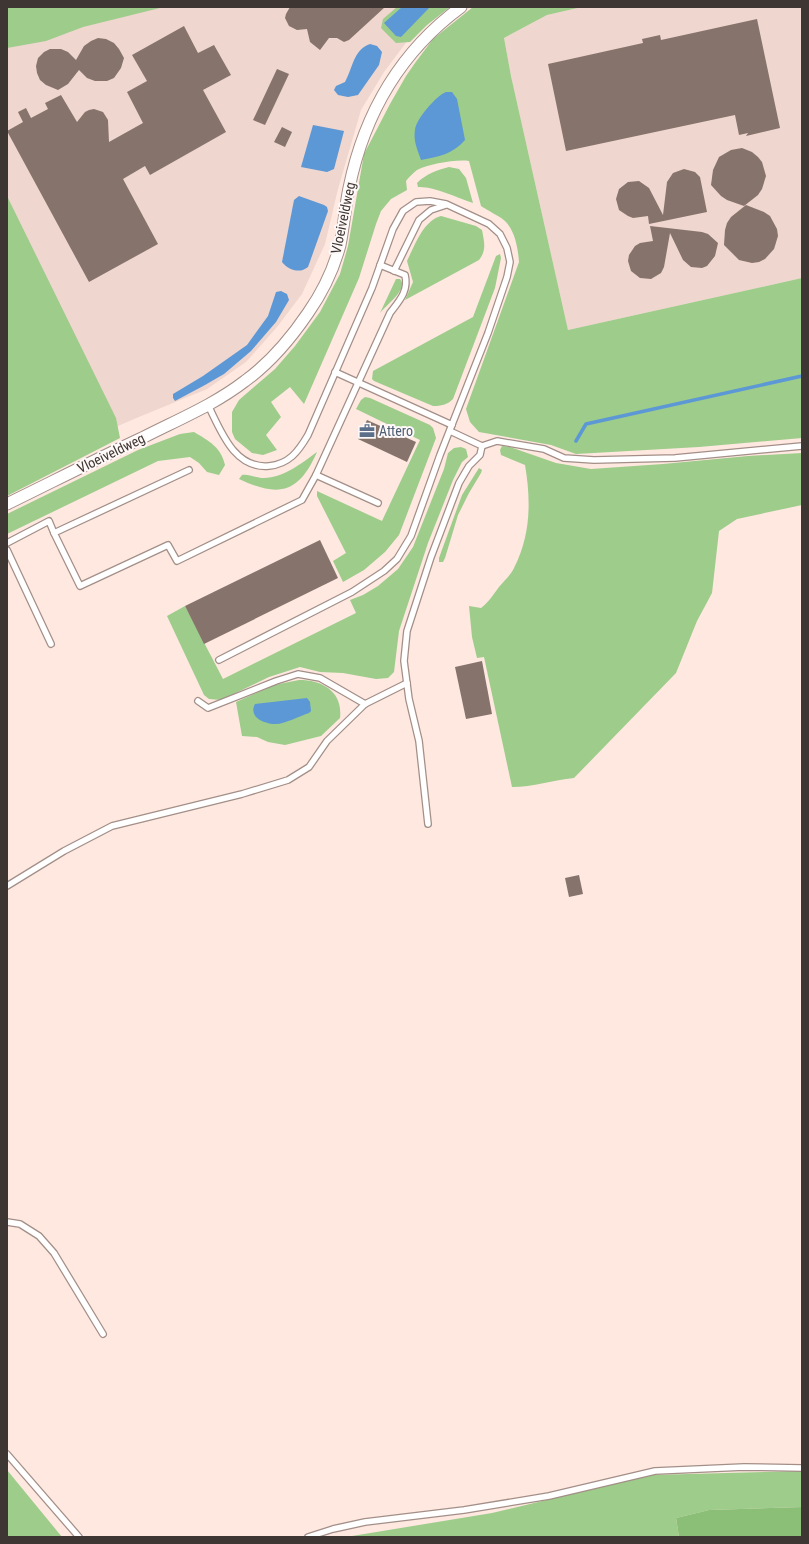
<svg xmlns="http://www.w3.org/2000/svg" width="809" height="1544" font-family="'Roboto Condensed',sans-serif">
<style>
.industrial{fill:#efd6ce}
.green{fill:#9dcc8b}
.forest{fill:#8bbf77}
.water{fill:#5c97d6}
.lines{fill:none;stroke-linecap:round;stroke-linejoin:round}
.stream{stroke:#5c97d6;stroke-width:3.5}
.building{fill:#86736c}
.lane-casing{stroke:#a38f88;stroke-width:8}
.street-casing{stroke:#a38f88;stroke-width:13}
.lane{stroke:#fff;stroke-width:5.5}
.street{stroke:#fff;stroke-width:11}
.labels{text-anchor:middle;stroke-width:4;stroke-linejoin:round;paint-order:stroke}
.street-label{font-size:14px;fill:#3e3632;stroke:#fef9f8}
.service-label{font-size:14px;fill:#4e5e75;stroke:#fef9f8;text-anchor:start}
</style>
<rect width="100%" height="100%" fill="#fee8e0"/>
<!-- industrial -->
<g class="industrial">
<polygon points="7,7 439,7 408,40 384,72 361,110 338,189 325,244 302,294 277,327 246,362 207,389 134,419 7,475"/>
<polygon points="582,7 802,7 802,278 568,330 511,76 504,38 547,15"/>
</g>
<!-- green -->
<g class="green">
<polygon points="7,7 164,7 83,27 46,41 7,48"/>
<polygon points="397,7 450,7 427,25 410,42 396,43 381,28 383,19"/>
<path d="M473 7H582L547 15 504 38 511 76 568 330 802 278V438L699 447 576 454 551 445 479 432 470 422 466 409 519 262C518 248 515 231 505 221 498 215 488 211 481 206L469 161C456 159 429 164 417 170 413 173 409 177 406 181L407 190 391 199 381 211 376 224 359 278 304 404 290 387 271 402 281 417 266 435 277 450 263 455 252 453 235 439 232 432V412L239 400 275 369 295 346 320 312 340 274 348 246 364 154 390 104 406 76 415 63 433 39Z"/>
<path d="M449 167 459 169 466 178 473 203C458 198 433 186 418 187L417 183C426 174 437 170 449 167Z"/>
<polygon points="7,196 116,418 120,438 7,496"/>
<path d="M441 216 476 226 482 230C484 241 487 250 479 260L405 300 413 282 407 261C415 245 423 221 441 216Z"/>
<path d="M500 254 501 258 495 288 453 399C447 405 441 406 433 406L374 381 372 379 373 371 473 317 496 256Z"/>
<path d="M396 279H400C409 289 386 305 380 313Z"/>
<polygon points="365,397 370,398 430,425 433,428 436,438 399,535 385,552 364,570 343,582 333,561 346,553 317,496 317,491 382,521 420,440 356,409 361,400"/>
<path d="M194 432C209 441 221 447 225 465L219 475 207 472 199 463 190 457 158 461 7 534V514L138 450 180 434Z"/>
<path d="M502 446 510 447 556 463 591 469 663 464 748 456 802 453V505L737 519 719 531 712 593 697 621 676 673 574 778C553 780 533 787 512 787L484 657 477 658 472 637 469 606 481 608C489 602 493 595 499 587 504 581 511 575 514 568 531 535 531 500 525 465L501 455 500 450Z"/>
<polygon points="461,447 466,449 468,457 462,462 453,480 428,543 399,631 394,672 388,678 376,679 343,673 320,672 300,667 269,677 221,700 209,699 204,695 167,616 185,606 223,679 356,613 350,600 363,595 378,586 398,569 413,547 444,469 448,453 454,448"/>
<path d="M317 452C299 493 279 498 239 479L242 475C249 474 256 478 264 478 283 478 302 463 317 452Z"/>
<polygon points="479,468 482,470 481,473 469,493 458,515 445,558 443,562 439,562 439,558 462,495"/>
<path d="M299 680C323 680 343 692 340 718L321 736 285 745 268 742 257 737 242 736 236 702 274 685Z"/>
<polygon points="7,1470 62,1537 7,1537"/>
<polygon points="802,1471 802,1507 709,1510 676,1518 679,1537 346,1537 492,1513 651,1475"/>
</g>
<!-- forest -->
<polygon class="forest" points="802,1507 802,1537 679,1537 676,1518 709,1510"/>
<!-- water -->
<g class="water">
<polygon points="402,7 430,7 401,37 396,36 384,23"/>
<path d="M370 44 377 46 382 52 379 65 358 95 348 97 338 95 334 90 336 86 345 82C353 68 353 50 370 44Z"/>
<path d="M446 92H452L457 99 465 140C453 154 438 157 421 160 418 151 413 141 415 130 416 119 436 96 446 92Z"/>
<polygon points="313,125 344,131 334,169 327,172 301,167"/>
<path d="M299 196 324 205 327 207 328 211 308 267C300 274 288 270 282 262L294 200Z"/>
<polygon points="281,291 287,294 289,300 276,322 251,351 224,374 205,385 175,401 173,398 173,394 203,376 247,345 268,316 276,292"/>
<path d="M307 698 310 702 311 711 309 713C300 716 284 724 276 724 264 724 248 717 255 704Z"/>
</g>
<g class="lines">
<!-- stream -->
<polyline class="stream" points="576,441 586,424 802,376"/>
</g>
<!-- building -->
<g class="building">
<polygon points="290,7 385,7 349,40 344,42 337,38 329,38 320,50 310,42 307,29 297,30 289,26 285,18 286,14"/>
<polygon points="757,19 780,128 746,136 748,133 739,135 735,115 566,151 548,64 643,43 642,39 660,35 661,40"/>
<polygon points="184,26 198,53 214,45 231,75 203,90 226,132 150,175 145,166 123,179 158,244 89,282 7,131 23,122 18,112 26,108 31,118 48,109 45,103 61,95 77,122 85,112 89,110 94,109 103,112 108,120 109,142 143,123 127,92 147,81 132,55"/>
<polygon points="98,38 106,39 114,43 119,49 124,58 121,68 114,78 107,81 95,81 87,78 79,70 68,84 58,90 46,85 40,80 37,73 36,66 38,58 44,52 50,49 61,49 68,52 76,60 84,46 91,41"/>
<polygon points="277,69 289,74 265,125 253,120"/>
<polygon points="282,127 292,132 285,147 274,142"/>
<polygon points="742,148 752,152 758,157 762,162 766,176 762,189 758,195 744,206 727,200 721,196 711,185 713,170 719,157 731,150"/>
<polygon points="684,169 695,172 700,177 707,212 649,224 648,216 633,218 628,216 619,210 616,199 619,189 628,182 639,181 649,188 663,215 667,182 673,173"/>
<polygon points="746,205 764,212 770,216 777,229 778,236 774,249 765,259 759,262 752,263 739,260 724,245 725,230 727,223 731,217"/>
<polygon points="650,226 702,232 708,234 718,243 715,256 707,266 702,268 691,267 683,260 670,233 664,267 661,273 651,279 640,278 631,271 628,261 629,255 635,246 640,243 653,241"/>
<polygon points="367,420 416,442 407,462 358,439"/>
<polygon points="320,540 338,578 204,644 185,606"/>
<polygon points="482,661 492,714 466,719 455,667"/>
<polygon points="579,875 583,894 569,897 565,878"/>
</g>
<g class="lines">
<defs>
<g id="lane">
<polyline points="394,271 419,220 431,210 446,205"/>
<polyline points="335,372 452,425"/>
<path d="M208 405C221 431 234 469 269 466 289 464 298 452 308 435L372 288 393 229 403 211 416 202 430 201 446 204 489 224 500 234 507 248 510 262 507 277 488 333 440 455 411 536 397 559 384 571 352 592 219 660"/>
<polyline points="482,446 497,441 544,449 564,458 594,460 675,458 802,446"/>
<polyline points="189,470 54,533 80,586 168,545 177,561 302,500 316,475"/>
<path d="M378 503 316 475 390 313C399 301 409 291 405 275L380 265"/>
<polyline points="7,543 49,521 54,533"/>
<polyline points="7,550 51,644"/>
<polyline points="198,701 208,708 276,681 298,674 320,678 365,704"/>
<polyline points="428,824 419,741 409,699 404,661 407,631 431,557 459,483 469,466 480,455 482,446 450,431"/>
<polyline points="7,886 64,851 112,826 242,794 288,780 309,767 327,741 365,704 407,683"/>
<polyline points="7,1222 20,1224 39,1236 54,1253 103,1334"/>
<polyline points="7,1454 79,1537"/>
<polyline points="308,1537 333,1529 365,1522 464,1510 549,1496 655,1471 744,1467 802,1468"/>
</g>
<path id="street" d="M7 504C52 482 97 459 142 438 177 420 214 405 245 381 270 363 291 338 308 313 322 293 334 268 340 245 344 226 345 207 349 188 364 115 400 52 461 7"/>
</defs>
<!-- lane casing -->
<use href="#lane" class="lane-casing"/>
<!-- street casing -->
<use href="#street" class="street-casing"/>
<!-- lane -->
<use href="#lane" class="lane"/>
<!-- street -->
<use href="#street" class="street"/>
</g>
<!-- icons -->
<defs>
<symbol id="office-bare" viewBox="-9 -9 18 18"><path d="M-6-3h4V-5.5h4V-3h4V5H-6ZM-1-4.5V-3h2v-1.5ZM-6 0V1H6V0Z" fill="#5c6f8a" stroke="#fef9f8" stroke-width="2.5" paint-order="stroke"/></symbol>
</defs>
<g fill-rule="evenodd">
<use href="#office-bare" x="356" y="420" width="22" height="22"/>
</g>
<g class="labels">
<!-- street labels -->
<g class="street-label">
<text transform="translate(343 218) rotate(-78)" y="5">Vloeiveldweg</text>
<text transform="translate(111 453) rotate(-26)" y="5">Vloeiveldweg</text>
</g>
<!-- service labels -->
<g class="service-label">
<text x="379" y="436">Attero</text>
</g>
</g>
<!-- border -->
<rect width="809" height="1544" fill="none" stroke="#3e3632" stroke-width="16"/>
</svg>
